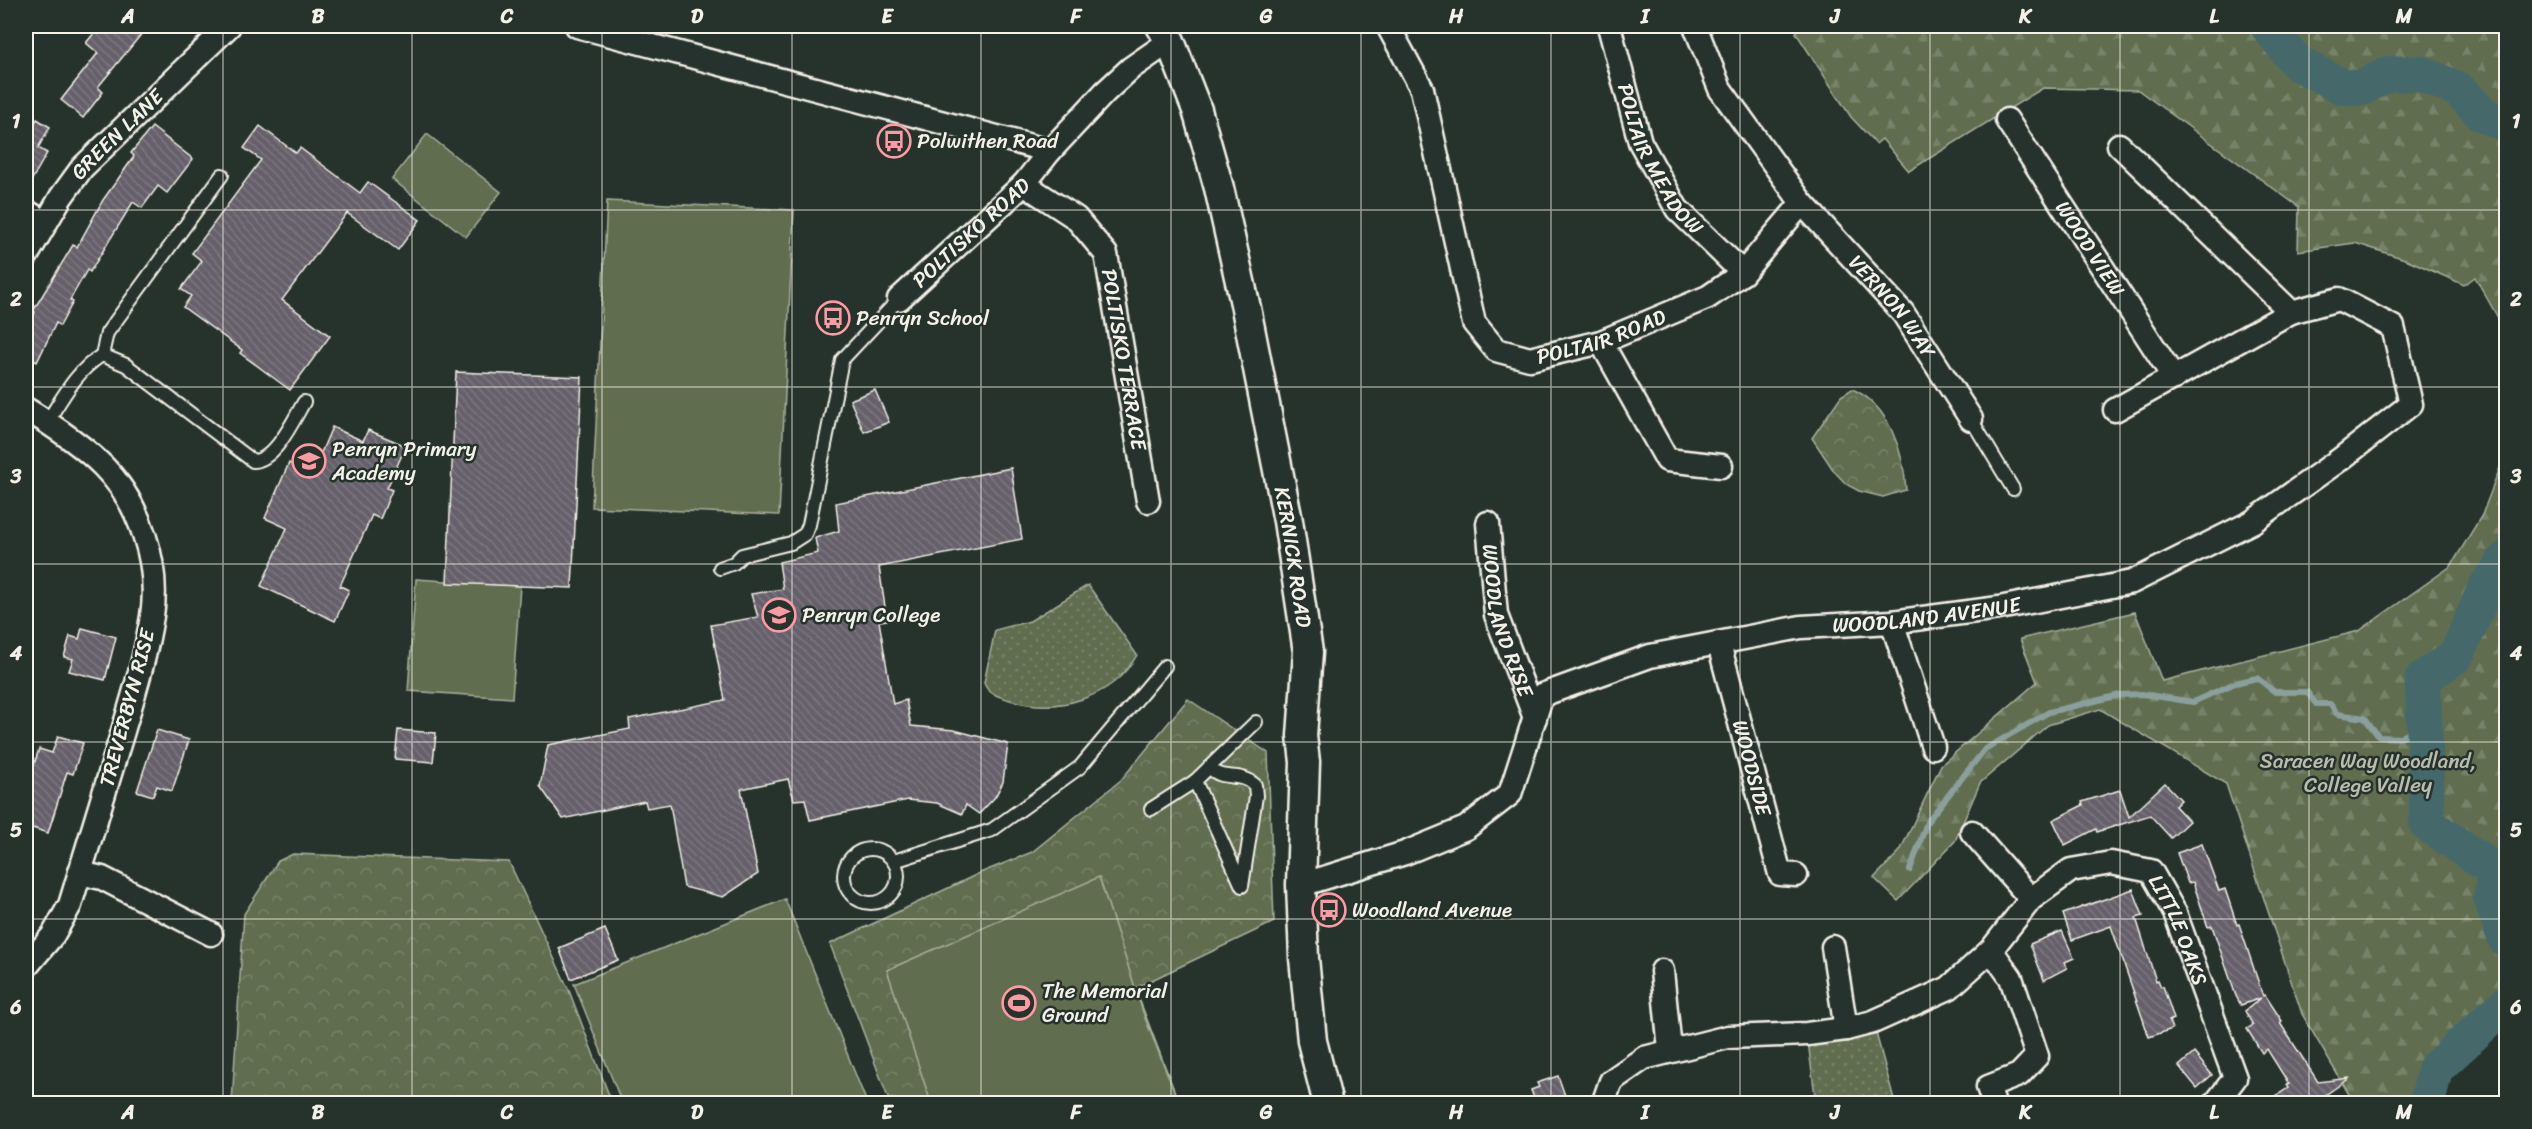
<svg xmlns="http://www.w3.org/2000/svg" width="2532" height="1129" font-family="Sriracha,sans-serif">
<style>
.grass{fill:url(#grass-dots);stroke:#aab09c;stroke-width:1.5}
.forest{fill:url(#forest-firs);stroke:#aab09c;stroke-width:1.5}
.park{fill:url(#park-crowns);stroke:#aab09c;stroke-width:1.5}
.pitch{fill:#606e50;stroke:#aab09c;stroke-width:1.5}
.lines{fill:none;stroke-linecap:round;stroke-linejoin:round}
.stream{stroke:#8b9f9c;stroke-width:6}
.river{stroke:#45696a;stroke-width:36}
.building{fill:url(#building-back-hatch);stroke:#f4f1e8;stroke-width:1.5}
.service-casing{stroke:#f4f1e8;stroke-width:16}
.minor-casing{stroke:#f4f1e8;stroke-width:27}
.tertiary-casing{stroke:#f4f1e8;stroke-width:33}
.service{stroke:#26332d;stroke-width:12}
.minor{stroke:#26332d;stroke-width:22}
.tertiary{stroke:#26332d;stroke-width:28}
.grid{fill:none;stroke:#f4f1e8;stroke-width:1.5;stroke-opacity:0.55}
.labels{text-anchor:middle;stroke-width:5;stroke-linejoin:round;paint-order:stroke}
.street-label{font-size:21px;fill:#f4f1e8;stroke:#26332d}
.poi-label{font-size:21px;fill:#f4f1e8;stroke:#26332d;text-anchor:start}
.park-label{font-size:21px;fill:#b9bdab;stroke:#26332d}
.neatline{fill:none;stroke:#f4f1e8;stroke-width:2}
.grid-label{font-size:20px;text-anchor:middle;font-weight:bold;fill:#f4f1e8}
</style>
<defs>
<pattern id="grass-dots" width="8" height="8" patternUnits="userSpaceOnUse" patternTransform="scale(1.5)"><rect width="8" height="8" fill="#606e50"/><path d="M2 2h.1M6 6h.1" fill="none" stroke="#778369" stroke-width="1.8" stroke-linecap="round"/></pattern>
<pattern id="forest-firs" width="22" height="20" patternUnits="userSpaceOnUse" patternTransform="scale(1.5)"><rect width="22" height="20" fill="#606e50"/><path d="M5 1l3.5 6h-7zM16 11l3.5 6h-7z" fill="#778369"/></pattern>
<pattern id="park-crowns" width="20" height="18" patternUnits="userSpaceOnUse" patternTransform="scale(1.5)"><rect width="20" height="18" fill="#606e50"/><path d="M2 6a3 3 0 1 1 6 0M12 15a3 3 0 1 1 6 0" fill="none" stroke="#778369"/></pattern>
<pattern id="building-back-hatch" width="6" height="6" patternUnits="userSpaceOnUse" patternTransform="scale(1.5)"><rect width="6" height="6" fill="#65606a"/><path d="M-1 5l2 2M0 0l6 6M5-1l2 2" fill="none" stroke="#7c777f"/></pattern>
</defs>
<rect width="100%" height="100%" fill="#26332d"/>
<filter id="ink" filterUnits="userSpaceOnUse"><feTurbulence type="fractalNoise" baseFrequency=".0167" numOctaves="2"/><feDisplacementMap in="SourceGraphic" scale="12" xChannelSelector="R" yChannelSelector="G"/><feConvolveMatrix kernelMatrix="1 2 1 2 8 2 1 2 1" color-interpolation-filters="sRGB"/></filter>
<g filter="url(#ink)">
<!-- grass -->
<g class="grass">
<path d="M1088 585 1137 655C1112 699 1057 714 1010 700 998 696 989 695 984 683L995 630 1030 621Z"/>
<polygon points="1873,1022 1895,1103 1816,1103 1807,1034"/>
</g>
<!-- forest -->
<g class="forest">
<polygon points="1798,26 2506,26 2506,332 2475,277 2464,285 2408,260 2355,243 2298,251 2299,207 2138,90 2043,88 1909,171 1882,139 1876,144 1851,117 1796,33"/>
<polygon points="2506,452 2506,1004 2435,1069 2426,1100 2429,1103 2354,1103 2302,1014 2226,784 2100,709 2048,725 1980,783 1955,841 1898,901 1874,878 1900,851 1941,765 2037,682 2020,639 2135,612 2162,681 2359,631 2451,566 2482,515"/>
</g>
<!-- park -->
<g class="park">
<path d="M1852 389C1889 404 1904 453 1906 490L1883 497 1859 491 1846 484 1834 471 1812 438 1841 396Z"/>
<polygon points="1188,699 1268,753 1274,922 1135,988 1179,1103 890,1103 830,944 980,873 1032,852 1121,780"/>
<polygon points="293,854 509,862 568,988 612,1103 232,1103 244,914 278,861"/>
</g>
<!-- pitch -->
<g class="pitch">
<polygon points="427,134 501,192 466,237 392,179"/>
<polygon points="607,201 794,210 779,515 592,507"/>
<polygon points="416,579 520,586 512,698 408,691"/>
<polygon points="1099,877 1145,1018 1179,1103 931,1103 887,970"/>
<polygon points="785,899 867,1103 622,1103 574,984"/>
</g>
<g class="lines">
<!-- stream -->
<polyline class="stream" points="1910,870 1927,822 1985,749 2049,712 2120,695 2142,694 2193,702 2235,683 2257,678 2275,692 2307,692 2316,704 2330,704 2337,714 2365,718 2379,737 2400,738 2424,724"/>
<!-- river -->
<g class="river">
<polyline points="2268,26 2297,63 2343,87 2362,88 2388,74 2420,73 2459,90 2482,114 2506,125"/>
<polyline points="2506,559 2486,587 2456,656 2423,678 2427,824 2496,871 2491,897 2506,940"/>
<polyline points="2427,1104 2435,1069 2506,1004"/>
</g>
</g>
<!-- building -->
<g class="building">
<polygon points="100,26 148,26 98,87 103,92 83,118 61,100 98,53 86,43"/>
<polygon points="37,119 50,127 38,148 47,153 26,190 26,123 32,128"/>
<polygon points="260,126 296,153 300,148 360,193 368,182 420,220 398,250 347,213 282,300 330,336 290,390 240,353 242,350 183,307 191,296 181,289 202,261 192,253 261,160 244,148"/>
<polygon points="152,127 193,159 167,193 158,186 142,208 133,202 90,272 87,270 70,300 73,302 60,326 56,323 37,362 26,356 26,330 35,312 33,311 73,245 77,247 103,200 133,158 134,156 131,153"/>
<polygon points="456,372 582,377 572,588 447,583"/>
<polygon points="875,390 889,422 864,432 850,400"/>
<polygon points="332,427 363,441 368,430 406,446 387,488 392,490 380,519 372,515 340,586 349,590 335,621 261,586 287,528 265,518 289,463 312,474"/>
<polygon points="1011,468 1022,539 879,567 887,620 879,621 893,704 906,700 911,726 954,730 1008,744 1003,782 995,797 979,814 966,805 962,814 937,803 908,800 810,820 805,799 794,800 788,779 741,789 758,874 723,897 684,887 670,804 647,808 645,801 563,819 540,786 548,745 630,729 629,719 725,700 711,625 758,617 751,594 783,589 779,562 818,553 815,538 839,531 836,503"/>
<polygon points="82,628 116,637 105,680 69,671 73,659 64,657 70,636 79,639"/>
<polygon points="157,730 189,740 172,791 157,786 153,796 137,791"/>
<polygon points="398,730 436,733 433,762 395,759"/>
<polygon points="58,736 83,743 73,774 67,772 48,833 26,826 26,790 39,749 52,753"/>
<polygon points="2165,783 2181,800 2175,806 2189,821 2171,838 2150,815 2097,832 2096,829 2065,845 2053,820 2083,805 2082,802 2120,790 2129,817"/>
<polygon points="2202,844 2219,891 2225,889 2237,925 2239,924 2263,996 2265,995 2282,1021 2280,1023 2318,1082 2350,1078 2312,1104 2264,1104 2288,1088 2286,1085 2289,1084 2267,1049 2262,1053 2247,1029 2253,1025 2245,1011 2261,998 2241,1005 2236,996 2212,926 2208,927 2193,882 2188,883 2177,853"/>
<polygon points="2133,889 2143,916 2136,918 2156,981 2158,980 2161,987 2163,986 2174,1019 2169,1021 2172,1029 2149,1037 2111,926 2072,940 2063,914"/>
<polygon points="605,929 618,960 571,979 559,948"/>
<polygon points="2062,931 2074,958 2065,962 2067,968 2044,980 2030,944"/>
<polygon points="2194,1053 2212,1075 2197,1088 2179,1066"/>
<polygon points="1558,1076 1568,1104 1536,1104 1531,1090 1539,1087 1537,1083"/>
</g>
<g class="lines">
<defs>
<g id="service">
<polyline points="102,355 107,333 222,175"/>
<polyline points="1971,419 2013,489"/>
<path d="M47 422C63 397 76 371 102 355L126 365 253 461C275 461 294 419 304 402"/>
<polyline points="720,568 734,563 742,555 791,543 805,534 809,525 842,360 899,299"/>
<path d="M1209 767C1224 783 1238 770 1255 785L1256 796 1242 886 1195 781 1256 722"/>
<polyline points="1151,809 1195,781"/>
<circle cx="871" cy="876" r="27"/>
<polyline points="894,861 992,830 1080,767 1165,666"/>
</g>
<g id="minor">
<polyline points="577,26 1050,151"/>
<path id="s1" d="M1388 26 1422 89 1474 323 1496 350 1530 359 1601 342 1708 297 1743 273 1802 203"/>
<path id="s2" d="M1609 26 1640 142 1677 209 1743 273"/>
<path id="s3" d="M1695 26 1720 89 1802 203 1903 313 1971 419"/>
<path id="s4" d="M2007 120 2174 378"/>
<polyline points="2119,145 2291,312"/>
<path id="s5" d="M1024 184 1076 218 1106 254 1148 501"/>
<polyline points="26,211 45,223"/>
<path id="s6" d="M26 257 61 197 82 168 229 26"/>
<path id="s7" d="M899 299 1024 184 1050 151 1105 92 1131 68 1170 41"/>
<polyline points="1601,342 1667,460 1721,466"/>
<path d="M26 409C52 425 81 444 103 466 140 503 160 564 152 616 146 655 134 694 123 731 105 789 88 847 70 905L53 935 26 967"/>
<path id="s8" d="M1488 523 1496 615 1535 718"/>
<polyline points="1892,622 1933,747"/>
<path id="s9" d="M1719 644 1780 874 1796 875"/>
<polyline points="1972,832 2031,899"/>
<polyline points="80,873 102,878 211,934"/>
<path id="s10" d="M1301 885 1405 853 1466 828 1510 794 1542 695 1650 656 1801 627 1892 622 1999 608 2132 582 2252 522 2342 458 2411 404 2393 327 2339 299 2291 312 2115 410"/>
<polyline points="1833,947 1846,1029"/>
<polyline points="1991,950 2011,978 2037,1056 2019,1075 1988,1087 1994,1104"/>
<polyline points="1662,971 1670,1050"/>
<path id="s11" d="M1603 1104 1611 1081 1644 1058 1728 1037 1807 1034 1846 1029 1873 1022 1949 988 1991 950 2031 899 2071 870 2111 863 2151 871 2175 913 2235 1078 2215 1104"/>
</g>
<g id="tertiary">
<path id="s12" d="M1161 26 1170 41 1197 110 1219 188 1246 308 1288 521 1308 652 1302 736 1305 762 1301 885 1304 958 1312 1041 1328 1104"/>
</g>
</defs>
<!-- service casing -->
<use href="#service" class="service-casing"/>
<!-- minor casing -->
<use href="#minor" class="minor-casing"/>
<!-- tertiary casing -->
<use href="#tertiary" class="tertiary-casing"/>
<!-- service -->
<use href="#service" class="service"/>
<!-- minor -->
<use href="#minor" class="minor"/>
<!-- tertiary -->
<use href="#tertiary" class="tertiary"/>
</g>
</g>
<!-- grid -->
<path class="grid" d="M223 26V1104M412 26V1104M602 26V1104M792 26V1104M981 26V1104M1171 26V1104M1361 26V1104M1551 26V1104M1740 26V1104M1930 26V1104M2120 26V1104M2309 26V1104M26 210H2506M26 387H2506M26 564H2506M26 742H2506M26 919H2506"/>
<!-- icons -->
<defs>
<symbol id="bus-ring" viewBox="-11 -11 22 22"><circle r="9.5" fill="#26332d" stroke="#ff9aa2" stroke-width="1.5"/><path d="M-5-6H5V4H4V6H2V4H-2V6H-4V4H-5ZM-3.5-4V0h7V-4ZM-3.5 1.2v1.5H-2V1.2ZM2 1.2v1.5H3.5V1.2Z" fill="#ff9aa2"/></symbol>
<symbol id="school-ring" viewBox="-11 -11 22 22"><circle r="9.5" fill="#26332d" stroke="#ff9aa2" stroke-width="1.5"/><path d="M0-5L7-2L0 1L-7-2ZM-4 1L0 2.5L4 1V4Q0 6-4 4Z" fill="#ff9aa2"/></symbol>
<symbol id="stadium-ring" viewBox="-11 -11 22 22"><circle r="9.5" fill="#26332d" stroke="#ff9aa2" stroke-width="1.5"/><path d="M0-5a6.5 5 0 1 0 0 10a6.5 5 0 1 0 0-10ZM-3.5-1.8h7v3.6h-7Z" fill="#ff9aa2"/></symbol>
</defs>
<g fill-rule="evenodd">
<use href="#bus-ring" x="875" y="122" width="38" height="38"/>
<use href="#bus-ring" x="814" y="299" width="38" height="38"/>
<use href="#school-ring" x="290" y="442" width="38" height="38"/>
<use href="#school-ring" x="760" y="596" width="38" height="38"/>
<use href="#bus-ring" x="1310" y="891" width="38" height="38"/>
<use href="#stadium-ring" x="1000" y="984" width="38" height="38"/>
</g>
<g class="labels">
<!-- street labels -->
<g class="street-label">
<text dy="7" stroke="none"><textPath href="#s6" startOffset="154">GREEN LANE</textPath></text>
<text dy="7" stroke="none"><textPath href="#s2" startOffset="144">POLTAIR MEADOW</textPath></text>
<text dy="7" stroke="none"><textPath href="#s7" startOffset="98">POLTISKO ROAD</textPath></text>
<text dy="7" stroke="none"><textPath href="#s4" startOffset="153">WOOD VIEW</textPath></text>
<text dy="7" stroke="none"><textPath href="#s3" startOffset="346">VERNON WAY</textPath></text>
<text dy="7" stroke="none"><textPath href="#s1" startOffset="456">POLTAIR ROAD</textPath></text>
<text dy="7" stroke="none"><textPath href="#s5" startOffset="216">POLTISKO TERRACE</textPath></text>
<text dy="7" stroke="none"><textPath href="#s12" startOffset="549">KERNICK ROAD</textPath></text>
<text dy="7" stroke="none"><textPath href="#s10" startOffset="729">WOODLAND AVENUE</textPath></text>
<text dy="7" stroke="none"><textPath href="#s8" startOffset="100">WOODLAND RISE</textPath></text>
<text transform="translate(127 708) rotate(-75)" y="7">TREVERBYN RISE</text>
<text dy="7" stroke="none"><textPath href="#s9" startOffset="128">WOODSIDE</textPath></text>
<text dy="7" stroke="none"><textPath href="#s11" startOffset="698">LITTLE OAKS</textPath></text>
</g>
<!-- poi labels -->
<g class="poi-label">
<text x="917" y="148">Polwithen Road</text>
<text x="856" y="325">Penryn School</text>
<text x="332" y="456">Penryn Primary<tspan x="332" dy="24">Academy</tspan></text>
<text x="802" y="622">Penryn College</text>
<text x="1352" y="917">Woodland Avenue</text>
<text x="1042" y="998">The Memorial<tspan x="1042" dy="24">Ground</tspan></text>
</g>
<!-- park labels -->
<g class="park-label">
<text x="2368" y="768">Saracen Way Woodland,<tspan x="2368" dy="24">College Valley</tspan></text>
</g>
</g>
<!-- margin -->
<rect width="2532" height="1129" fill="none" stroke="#26332d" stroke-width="66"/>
<rect x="33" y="33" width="2466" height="1063" class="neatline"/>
<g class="grid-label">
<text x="128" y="23">A</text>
<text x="318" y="23">B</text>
<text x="507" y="23">C</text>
<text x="697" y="23">D</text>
<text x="887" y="23">E</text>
<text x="1076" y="23">F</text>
<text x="1266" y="23">G</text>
<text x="1456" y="23">H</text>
<text x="1645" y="23">I</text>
<text x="1835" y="23">J</text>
<text x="2025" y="23">K</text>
<text x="2214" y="23">L</text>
<text x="2404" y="23">M</text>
<text x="16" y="128">1</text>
<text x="2516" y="128">1</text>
<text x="16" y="306">2</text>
<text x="2516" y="306">2</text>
<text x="16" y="483">3</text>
<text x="2516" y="483">3</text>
<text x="16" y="660">4</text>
<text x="2516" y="660">4</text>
<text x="16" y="837">5</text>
<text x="2516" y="837">5</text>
<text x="16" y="1014">6</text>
<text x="2516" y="1014">6</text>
<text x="128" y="1119">A</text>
<text x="318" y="1119">B</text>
<text x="507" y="1119">C</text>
<text x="697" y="1119">D</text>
<text x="887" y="1119">E</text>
<text x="1076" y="1119">F</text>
<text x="1266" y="1119">G</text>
<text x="1456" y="1119">H</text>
<text x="1645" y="1119">I</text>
<text x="1835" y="1119">J</text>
<text x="2025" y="1119">K</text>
<text x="2214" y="1119">L</text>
<text x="2404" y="1119">M</text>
</g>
</svg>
